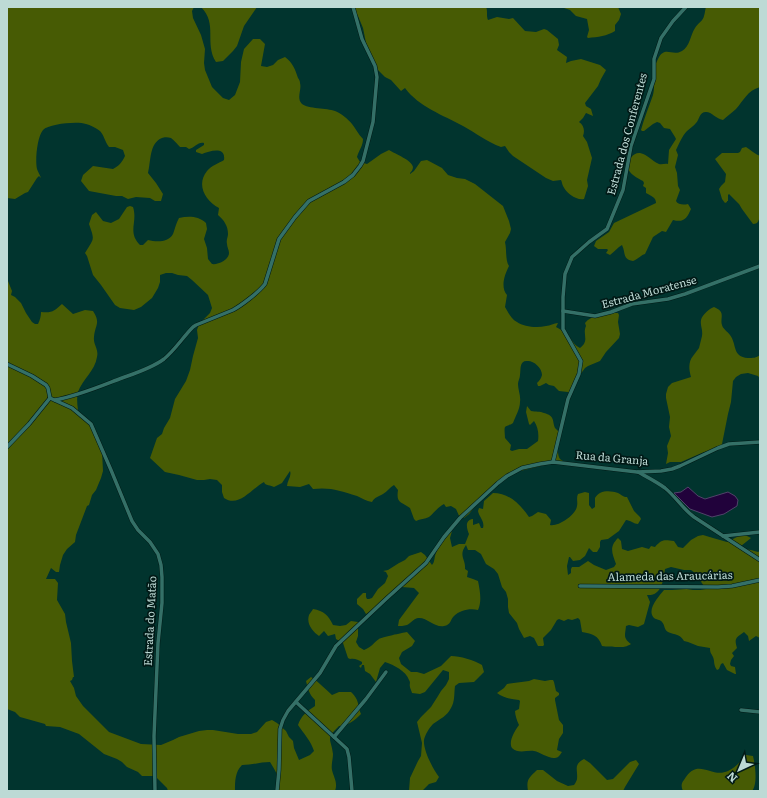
<svg xmlns="http://www.w3.org/2000/svg" width="767" height="798" font-family="Literata,serif">
<style>
.green{fill:#475b04}
.water{fill:#21023b;stroke:#504369}
.lines{fill:none;stroke-linecap:round;stroke-linejoin:round}
.minor-casing{stroke:#001a16;stroke-width:4.5}
.minor{stroke:#347067;stroke-width:3.5}
.labels{text-anchor:middle;stroke-width:3.5;stroke-linejoin:round;paint-order:stroke}
.street-label{font-size:11px;fill:#bddad5;stroke:#011916}
</style>
<rect width="100%" height="100%" fill="#01342e"/>
<!-- green -->
<g class="green">
<path d="M7 7H194L192 11 193 18 201 35 205 49 204 63 205 70 212 87 223 98 229 100 235 95 240 82 241 62 244 49 253 39H260L265 44 261 66 267 67 273 65 278 60 285 57C293 63 295 69 298 78 299 79 300 81 300 83 302 90 296 98 302 104 308 109 327 108 335 111 341 113 348 119 352 124 356 129 358 134 363 139 363 146 359 150 357 157L360 162 367 164 381 154 389 150C395 154 412 160 413 167 413 170 411 172 410 173V174L414 171 421 161 427 160 442 168 448 175 457 178 465 179 475 184 503 206 509 221 511 229 510 233 505 242C507 250 505 260 509 266 505 274 500 287 507 295L505 307C508 312 511 319 517 322 524 327 537 328 546 326 550 326 554 323 558 323L556 327C560 329 565 332 568 335 572 340 574 345 580 348 590 340 582 335 586 326L585 323C591 315 605 315 615 313H618L619 315 618 322 620 334 619 338 606 352 600 361 588 366 585 368 577 379 571 395 568 392 559 391 554 386 549 385 546 383 540 386H538L537 383C539 381 541 379 542 375 542 368 534 361 528 361 519 360 521 369 520 375 520 378 518 381 518 384 518 390 521 396 520 402 520 409 515 417 513 423 511 425 507 425 505 427 504 429 505 435 505 438L511 445 510 450 512 451 519 449H527L538 441C539 434 538 427 534 421L530 425 529 424 526 412 527 406 531 411C536 412 540 411 544 413 555 416 552 420 555 428 556 429 559 432 560 433 559 439 556 454 560 459 563 462 571 463 575 465L557 464H549L516 472 488 490 469 514 464 518H460L456 509 451 506 446 507 444 504C438 507 434 513 429 517 425 519 420 519 416 521L414 519 410 508C401 501 396 504 398 490L394 485C390 487 387 492 383 494 378 497 375 497 372 502 366 501 362 498 357 496 340 491 331 487 313 489L309 484 300 487 287 486C287 481 292 476 290 471L282 483 274 487C271 485 265 486 264 482 251 489 239 508 224 498L222 492V485L217 480 210 479 204 480H197L179 475 165 472 150 458 157 438 162 434 164 428 170 418 175 399 186 381 190 370 193 356 198 338 197 330 199 324 210 313 212 308 208 295 192 280 187 276 178 275 172 273H166L160 275V282L158 288 152 298 141 307 134 310 120 308 115 305 101 285 93 275 87 256 85 253C94 238 95 241 89 224L92 215 96 212 103 221 111 223 119 219 127 207 130 206 133 207C138 222 127 232 140 245H143L148 240C156 242 168 243 173 234 175 229 176 223 179 218 189 216 198 216 206 223L207 229 204 239 207 248 208 259 212 264C218 265 229 260 229 253 229 250 227 247 227 244 226 240 228 237 228 234 228 226 224 220 218 215L219 208C205 200 196 185 207 171 211 166 219 163 224 160 226 146 210 151 202 154L196 152V150L204 145V143C199 141 194 148 189 149L186 147H180C178 145 174 140 171 138 168 137 164 137 162 138 149 143 151 162 148 173L156 183 163 194 161 201H155L150 198 136 197 128 199 122 196H116L89 191 81 181 83 175 93 166 113 169C119 166 122 162 125 156L123 150 115 147H109C105 142 104 135 100 131 96 128 90 125 86 124 77 121 49 124 43 130 37 137 35 161 37 169 38 172 40 175 41 178L39 176 37 178 28 192 25 193 15 199 7 198Z"/>
<path d="M201 7H257L244 26 237 46 233 51 223 61 216 62C204 43 218 24 201 7Z"/>
<path d="M355 7H486C488 11 486 16 488 20L497 17 509 19 513 18 525 31 536 32 544 29 547 30 558 39 559 45 557 50 567 57 566 63 571 61 581 59 600 65 606 70 605 72 601 79 598 86 585 103 586 106 591 109 593 116 586 113 583 118 579 122C584 125 585 131 583 136L587 142 592 158 587 180 588 186 584 199C577 201 566 193 563 186 562 184 562 182 561 180L553 181 546 178 513 156 509 152 505 146 501 147C487 142 476 133 463 126 443 115 419 107 405 88L401 91 391 80 385 77 375 67 367 48 363 28 358 16 354 11Z"/>
<path d="M561 7H618L621 14 619 20 615 25V31C607 36 598 37 588 38L587 37 589 30 587 19 576 16 570 10Z"/>
<path d="M706 7H760V87C747 91 744 100 736 109 732 113 727 116 723 120 716 119 712 112 706 112 699 112 700 119 696 123 694 126 690 128 687 131 682 136 679 144 676 150L678 155 675 167 677 173 678 186 680 190 676 201C678 205 684 205 688 204L691 209C687 218 684 223 673 220L666 232 662 231 653 237 645 254C641 255 638 259 633 261 622 259 626 253 622 245 618 247 614 252 610 255L606 253 608 250 607 249H598L594 246 596 241 609 232 614 223 656 203C656 197 651 196 646 193V188L643 186 644 183 643 181C639 179 633 176 630 172 625 165 631 152 640 153 647 154 652 161 659 164 662 165 665 163 668 164L669 150 676 139 675 137 670 129 664 128 660 123 657 122 653 124 644 131H642L641 130C644 118 649 107 653 95 656 83 651 71 658 59 665 45 672 57 682 51 690 46 690 36 695 28 698 23 703 21 704 16 705 13 705 10 706 7Z"/>
<path d="M746 147C751 150 755 154 760 156V215C759 219 759 224 753 224L742 209 739 204 729 194 728 195V201H727V202L725 203 722 199 719 189 721 186 725 182 726 174 715 159 722 153H738L740 152 742 148Z"/>
<path d="M7 269 8 281 12 291 11 295 15 297 21 303 26 313 32 322 35 324H38C40 320 41 316 41 312 53 313 54 311 62 304L73 314 85 310 93 311C101 323 95 325 94 337 93 345 99 349 97 357 95 371 82 380 78 392 76 400 78 409 79 417L82 418 91 424 102 451 103 471 101 478 96 490 92 495 89 505 87 506 76 535 75 542 67 549 63 555 60 565 59 572H56L51 568 46 579H55L58 583 57 600 65 614 66 622 71 643 72 661 74 677H73L72 680 70 681 74 688 76 696 83 706 109 732 141 744 161 745 173 740 179 737 199 731 207 730H213L238 734H251L257 732 266 722 272 720 277 723 286 731 289 737 293 741 294 748 299 760 310 755 314 751C311 741 304 734 298 725 301 716 307 711 315 706V700C309 694 308 689 306 681L311 677C319 682 325 689 332 695L339 692H351C360 701 357 704 361 714 355 720 348 726 339 726 325 740 331 737 333 754 333 759 331 765 332 770 334 778 338 783 335 791H277C279 776 278 775 270 762 261 762 252 765 242 765 235 772 235 781 235 791H168L167 788 155 776H142L138 772 127 767 122 762 117 759 104 754 79 734 60 727 46 726 45 724 20 717 15 712 7 709Z"/>
<path d="M714 307C726 312 720 317 722 325 723 329 727 331 730 335 737 344 732 357 748 358 753 358 756 358 760 355V379L758 376 748 373 741 374 736 377 733 381 731 402 728 414 722 444 721 447 717 449 704 452 681 462H670L666 464 668 453 667 446 671 436 669 427 670 417 666 398V394L668 387 672 383 691 377C689 370 688 362 693 356 695 353 697 351 699 348 700 344 701 340 702 336 703 330 700 325 701 320 702 315 710 308 714 307Z"/>
<path d="M585 492 589 493V505L592 509 595 507V498C599 490 610 490 618 493 622 495 623 497 627 497L634 511 640 517 641 519 638 524C634 524 630 520 626 520L619 531 608 539 601 540 600 542V547L597 552H593L589 548 585 556 580 560 573 561 570 557H569L567 566 568 575 571 573V569L572 567H579L588 561 594 565 606 570 614 567 616 564C612 553 609 547 618 538L621 541 622 549 628 551 642 547 649 549 651 546 655 547C662 539 664 540 674 541L678 547 683 548 691 540 698 536 703 535 713 538 727 542 743 534 751 538 741 546V548L743 549 751 550 758 552 760 551V638L756 636 749 641 748 636 744 632C736 638 734 638 737 648L732 653 734 656 731 660 730 664 731 666 735 667 736 674H735L727 670 723 663 721 664 719 669 717 670C713 664 715 662 713 657 711 653 710 653 710 648L698 646 688 642 684 641C680 634 675 635 668 632 664 630 665 625 662 622 660 619 656 620 654 618 646 610 659 596 664 590H672L687 589 693 590H700L706 589 695 573 691 570H684L671 567 665 569C663 581 662 596 647 595L650 602 644 624 638 627 629 625 626 626C625 636 623 638 631 644 624 648 623 647 615 647 611 646 607 647 602 646 598 635 593 634 582 632L580 620 578 618 572 620 568 619 564 621 559 619 557 620 551 630 543 638 544 645 543 646H538L534 638 530 636 524 638 519 629 517 623 509 613 508 607V599L506 592 502 587 498 574 494 569 486 564 481 554 475 550H468L466 545C458 556 466 559 465 569L468 571 467 577 473 579 478 581C480 591 482 601 478 610 470 608 460 610 454 616 450 620 451 625 444 626 435 628 427 617 418 618 413 619 411 623 407 625 404 626 400 626 398 626L399 620 419 593 414 588 402 587 397 590 389 599 383 602 371 611 366 614 363 609 357 604V599L363 593H366V597L367 599H369L372 598 378 589 385 583 388 576 386 572 383 571 388 570 399 563 405 560 409 556 421 552 425 555 432 565C435 562 434 557 436 553 439 545 446 538 451 532L452 531 450 538 452 547 459 544H465L469 534C467 529 464 520 473 519V525L479 523 481 528H483C485 521 479 517 478 511L479 508 483 509 484 501 493 493C509 493 520 504 529 517L532 516 538 512 546 514 551 520 550 525C558 527 576 515 577 506 578 502 576 498 578 494Z"/>
<path d="M313 609C324 611 328 615 333 625L340 626 346 625 351 621 358 622V636L356 642 359 647 364 650C372 647 373 643 379 639 382 637 402 633 407 632L415 641 412 646 402 652 399 658 401 664 411 672H417L424 674 441 666 451 656C460 656 474 660 482 665L484 672 474 682 459 683 455 686C454 693 455 702 451 708 447 716 440 719 433 724 429 728 425 735 424 740 423 750 433 769 439 777L436 782 429 784 422 791H409L410 778 418 761 421 756 422 743 417 722 421 717 431 707 438 696 441 691 446 685 449 679V672L443 670 425 692 420 694 412 693C412 692 410 688 410 687 409 684 411 683 409 680 406 671 394 665 385 662L380 668 376 682 370 674 365 671 364 665H362L361 668 359 666 362 664V662C358 660 355 658 350 659L348 658 343 643 336 639 335 634 328 636 324 631 319 636C313 632 306 624 309 615 310 613 312 611 313 609Z"/>
<path d="M534 679 545 681 550 680H553L554 682 556 691 559 693V695L555 698V700L559 720 563 725V733L559 739 557 750 562 752C560 755 558 758 555 758 549 759 540 752 534 751 527 750 518 754 512 748 508 742 515 730 519 725 517 721 515 715 515 711L519 709 520 701 519 700C511 699 503 698 497 693L504 688 507 684 529 681Z"/>
<path d="M746 755 753 756C755 764 758 784 752 791H683C681 787 681 783 684 780 698 756 711 779 728 771 735 768 741 761 746 755Z"/>
<path d="M584 759 590 763 607 780 613 779 630 762 636 760 639 764 625 787 623 791H528C526 779 529 778 537 770H543L557 781 568 786 574 785C575 784 577 780 577 779 578 769 573 765 584 759Z"/>
</g>
<!-- water -->
<polygon class="water" points="688,487 698,496 705,499 728,492 735,496 738,500 737,506 724,514 712,517 690,509 674,493 681,492"/>
<g class="lines">
<defs>
<g id="minor">
<polyline points="563,311 595,316 611,312 632,304 668,299 685,294 760,266"/>
<polyline points="7,364 32,376 46,385 48,388 50,398"/>
<polyline points="50,398 72,408 91,424 111,470 132,521 138,530 150,542 158,554 161,565 162,577 162,603 158,643 154,736 155,791"/>
<path d="M55 400C78 396 101 386 122 378 136 373 152 368 164 359 175 350 183 337 193 327L196 325 233 310C242 305 259 292 265 284L279 239 295 217 309 201 344 182 353 175 360 166 363 161 373 122 377 77 375 66 362 39 353 7"/>
<polyline points="7,447 29,424 50,398"/>
<polyline points="553,462 568,399 579,374 581,361 563,329 563,297 565,274 572,257 589,242 607,229 623,190 631,146 654,79 654,59 661,38 673,21 686,7"/>
<path d="M638 472C647 477 657 482 665 488 676 497 683 509 694 517L760 560"/>
<polyline points="723,536 760,532"/>
<polyline points="580,586 718,587 732,586 760,580"/>
<polyline points="296,702 347,749 349,757 352,791"/>
<polyline points="741,710 760,712"/>
<polyline points="334,737 366,699 386,672"/>
<polyline points="277,791 279,770 280,729 283,720 288,711 320,673 336,646 386,599 426,563 444,537 460,518 498,483 507,476 522,468 540,464 553,462 637,472 661,471 672,469 680,466 718,448 729,444 760,442"/>
</g>
</defs>
<!-- minor casing -->
<use href="#minor" class="minor-casing"/>
<!-- minor -->
<use href="#minor" class="minor"/>
</g>
<g class="labels">
<!-- street labels -->
<g class="street-label">
<text transform="translate(627 134) rotate(-75)" y="4">Estrada dos Conferentes</text>
<text transform="translate(649 292) rotate(-15)" y="4">Estrada Moratense</text>
<text transform="translate(612 458) rotate(5)" y="4">Rua da Granja</text>
<text transform="translate(670 576) rotate(-1)" y="4">Alameda das Araucárias</text>
<text transform="translate(150 621) rotate(-87)" y="4">Estrada do Matão</text>
</g>
</g>
<!-- border -->
<rect width="767" height="798" fill="none" stroke="#bddad5" stroke-width="16"/>
<!-- north arrow -->
<g transform="translate(739 770) rotate(224)" stroke="#011916" stroke-width="3" paint-order="stroke">
<path d="M0-3L7 15L0 10L-7 15Z" fill="#bddad5"/>
<text y="-6" font-size="11" font-weight="bold" text-anchor="middle" fill="#bddad5">N</text>
</g>
</svg>
